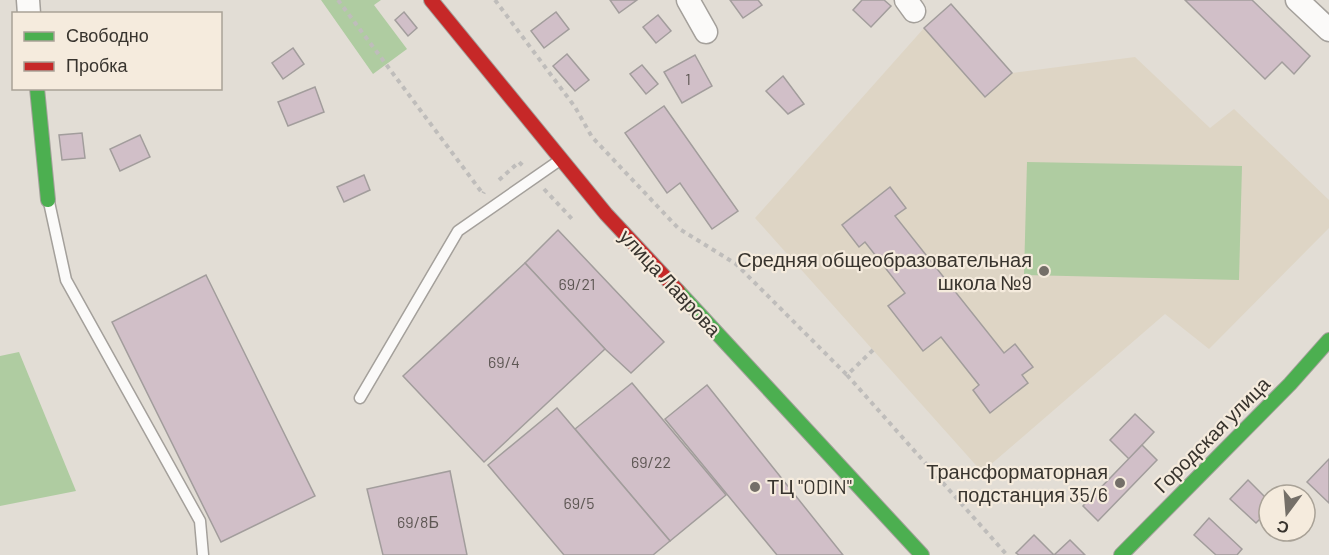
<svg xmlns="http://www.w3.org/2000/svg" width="1329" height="555" font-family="Barlow,sans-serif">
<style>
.built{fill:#ded5c5}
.green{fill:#afcca1}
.building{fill:#d1bfc8;stroke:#a29d9c;stroke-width:1.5}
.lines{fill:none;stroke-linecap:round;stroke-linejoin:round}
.lane-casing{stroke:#a4a09b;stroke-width:13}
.street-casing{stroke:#a4a09b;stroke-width:25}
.fast-casing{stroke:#a4a09b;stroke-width:16}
.jam-casing{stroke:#a4a09b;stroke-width:16}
.path{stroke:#bfbdbb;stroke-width:4;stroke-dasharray:4.5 4.5;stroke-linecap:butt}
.lane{stroke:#fbfaf9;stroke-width:10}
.street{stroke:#fbfaf9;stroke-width:22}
.fast{stroke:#4caf50;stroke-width:14}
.jam{stroke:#c62828;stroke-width:14}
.poi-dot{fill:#746f68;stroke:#f5ebdd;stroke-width:2}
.labels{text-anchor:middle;stroke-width:4.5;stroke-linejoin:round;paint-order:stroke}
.number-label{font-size:16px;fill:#5e5754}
.poi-label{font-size:20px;fill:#38342e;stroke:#f5ebdd;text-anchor:end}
.street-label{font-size:20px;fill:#38342e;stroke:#f5ebdd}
</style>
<rect width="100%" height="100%" fill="#e2ddd5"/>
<!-- built -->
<polygon class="built" points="924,28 985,97 1012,73 1135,57 1210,128 1234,109 1329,200 1329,228 1209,349 1165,314 982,472 755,218"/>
<!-- green -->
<g class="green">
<polygon points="321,0 381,0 374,5 407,49 373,74"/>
<polygon points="1027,162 1242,166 1239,280 1024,275"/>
<polygon points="19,352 76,491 0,506 0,356"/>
</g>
<!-- building -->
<g class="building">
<polygon points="610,0 637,0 619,13"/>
<polygon points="730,0 758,0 762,5 743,18"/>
<polygon points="862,0 884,0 891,6 871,27 853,10"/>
<polygon points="1185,0 1252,0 1310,56 1294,74 1282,62 1265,79"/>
<polygon points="951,4 1012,73 985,97 924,28"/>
<polygon points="404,12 417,28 408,36 395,20"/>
<polygon points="556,12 569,29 544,48 531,31"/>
<polygon points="658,15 671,31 656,43 643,27"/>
<polygon points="293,48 304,64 283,79 272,63"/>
<polygon points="567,54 589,80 575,91 553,66"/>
<polygon points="695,55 712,86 682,103 664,72"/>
<polygon points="642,65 658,84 646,94 630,74"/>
<polygon points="783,76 804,104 788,114 766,91"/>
<polygon points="315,87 324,112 288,126 278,102"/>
<polygon points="664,106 738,211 712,229 680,183 667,193 625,133"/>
<polygon points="82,133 85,158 62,160 59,135"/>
<polygon points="140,135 150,157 120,171 110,149"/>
<polygon points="364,175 370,190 344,202 337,187"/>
<polygon points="890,187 906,208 895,216 1004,353 1015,344 1033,367 1022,375 1028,383 990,413 973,390 979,385 941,337 923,351 888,306 905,293 865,242 859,247 842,225"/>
<polygon points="558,230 664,342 631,373 605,349 525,263"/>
<polygon points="525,263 605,349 484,462 403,376"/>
<polygon points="206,275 315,496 221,542 112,322"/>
<polygon points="632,383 726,495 670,541 575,429"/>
<polygon points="707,385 843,555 777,555 665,419"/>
<polygon points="557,408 670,541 653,555 564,555 488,465"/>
<polygon points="1135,414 1154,432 1129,459 1110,440"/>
<polygon points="1142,445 1157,460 1098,521 1083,506"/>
<polygon points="1329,459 1329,503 1307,482"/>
<polygon points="450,471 467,555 383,555 367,489"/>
<polygon points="1248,480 1269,501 1269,510 1256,523 1230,499"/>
<polygon points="1209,518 1242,549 1237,555 1216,555 1194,535"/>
<polygon points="1034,535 1054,555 1019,555 1016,553"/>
<polygon points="1070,540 1085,555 1054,555"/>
</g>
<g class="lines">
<defs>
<g id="lane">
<polyline points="49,202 66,280 200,521 203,555"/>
<polyline points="360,398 458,231 560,160"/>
</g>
<g id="street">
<polyline points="28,0 29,14"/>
<polyline points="688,0 706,32"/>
<polyline points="906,0 914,11"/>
<polyline points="1297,0 1329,30"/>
</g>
<g id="fast">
<polyline points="37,88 48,200"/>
<polyline points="678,291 922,555"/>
<polyline points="1121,555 1290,384 1329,340"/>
</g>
<polyline id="jam" points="431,0 606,214 678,291"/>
</defs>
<!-- lane casing -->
<use href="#lane" class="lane-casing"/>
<!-- street casing -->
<use href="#street" class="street-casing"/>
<!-- fast casing -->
<use href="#fast" class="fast-casing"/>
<!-- jam casing -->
<use href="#jam" class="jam-casing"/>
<!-- path -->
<g class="path">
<polyline points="338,0 483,194 484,192"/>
<polyline points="495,0 575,107 592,137 678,228 736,264 847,375"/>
<polyline points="499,180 519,162 523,166"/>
<polyline points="544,189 574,221"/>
<polyline points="873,350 847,375 1007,555"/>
</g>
<!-- lane -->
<use href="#lane" class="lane"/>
<!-- street -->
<use href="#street" class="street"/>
<!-- fast -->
<use href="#fast" class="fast"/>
<!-- jam -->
<use href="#jam" class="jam"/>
</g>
<!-- markers -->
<g class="poi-dot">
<circle cx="1044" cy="271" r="6"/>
<circle cx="1120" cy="483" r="6"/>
<circle cx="755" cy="487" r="6"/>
</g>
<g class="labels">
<!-- number labels -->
<g class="number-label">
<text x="688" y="85">1</text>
<text x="577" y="290">69/21</text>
<text x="504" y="368">69/4</text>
<text x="651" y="468">69/22</text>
<text x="579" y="509">69/5</text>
<text x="418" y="528">69/8Б</text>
</g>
<!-- poi labels -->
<g class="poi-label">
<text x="1032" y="267">Средняя общеобразовательная<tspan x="1032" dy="23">школа №9</tspan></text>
<text x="1108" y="479">Трансформаторная<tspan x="1108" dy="23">подстанция 35/6</tspan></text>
<text x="767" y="494" text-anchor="start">ТЦ "ODIN"</text>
</g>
<!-- street labels -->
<g class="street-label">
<text transform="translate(670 283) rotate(47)" y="7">улица Лаврова</text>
<text transform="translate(1212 435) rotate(-45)" y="7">Городская улица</text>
</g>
</g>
<!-- legend -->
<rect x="12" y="12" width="210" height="78" fill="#f5ebdd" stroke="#a9a297" stroke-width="1.5"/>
<rect x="24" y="32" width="30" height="9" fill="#4caf50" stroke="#a9a297" stroke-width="1.5"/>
<text x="66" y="42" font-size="18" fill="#38342e">Свободно</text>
<rect x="24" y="62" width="30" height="9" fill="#c62828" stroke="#a9a297" stroke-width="1.5"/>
<text x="66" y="72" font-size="18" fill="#38342e">Пробка</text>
<!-- north arrow -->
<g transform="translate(1287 513) rotate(196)"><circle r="28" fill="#f5ebdd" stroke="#a9a297" stroke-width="1.5"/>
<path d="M0-4.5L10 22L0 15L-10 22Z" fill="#746f68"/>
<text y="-9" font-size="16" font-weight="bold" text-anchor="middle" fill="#38342e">С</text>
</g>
</svg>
